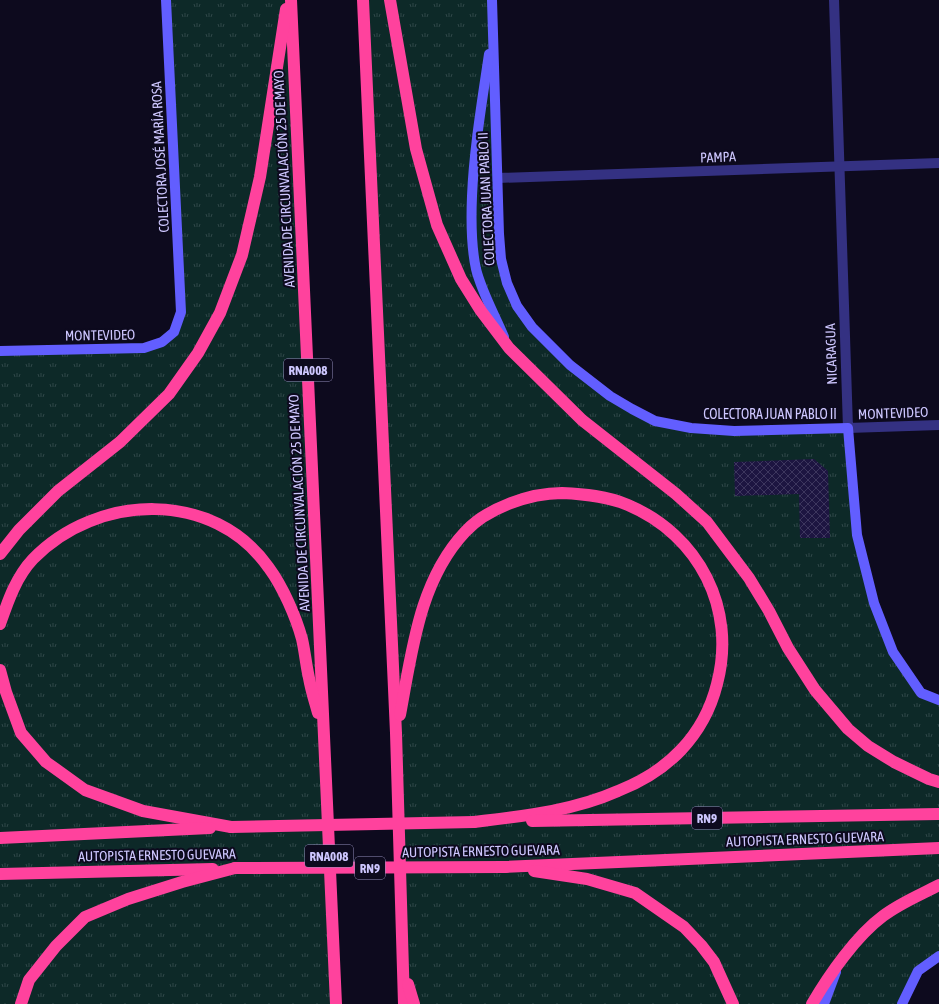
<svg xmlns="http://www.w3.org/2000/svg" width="939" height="1004" font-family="'Asap Condensed',sans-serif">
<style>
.grass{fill:url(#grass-tufts)}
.building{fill:url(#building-cross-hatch)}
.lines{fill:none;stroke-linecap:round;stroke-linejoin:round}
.minor{stroke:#343182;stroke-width:10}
.secondary{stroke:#625eff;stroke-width:10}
.motorway{stroke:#ff429d;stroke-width:12}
.motorway-bridge{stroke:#ff429d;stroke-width:12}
.labels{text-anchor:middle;stroke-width:4;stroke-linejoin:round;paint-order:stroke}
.shield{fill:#0d0a1e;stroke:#948ebc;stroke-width:1}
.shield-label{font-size:13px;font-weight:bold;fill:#cec7ff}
.street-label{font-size:14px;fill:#cec7ff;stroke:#0d0a1e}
</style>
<defs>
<pattern id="grass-tufts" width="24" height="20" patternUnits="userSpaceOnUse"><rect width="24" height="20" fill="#0d2928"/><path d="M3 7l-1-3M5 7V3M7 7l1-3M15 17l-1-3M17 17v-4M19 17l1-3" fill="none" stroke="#2f4748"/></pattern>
<pattern id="building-cross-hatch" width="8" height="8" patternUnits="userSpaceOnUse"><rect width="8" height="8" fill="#1d1541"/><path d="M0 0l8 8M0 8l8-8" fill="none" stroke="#3d365e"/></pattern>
</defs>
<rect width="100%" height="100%" fill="#0d0a1e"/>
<!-- grass -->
<g class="grass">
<polygon points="166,0 291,0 336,1004 0,1004 0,351 162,342 181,312"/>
<polygon points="363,0 492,0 498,178 507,283 550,346 632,409 691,428 848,428 857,535 893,652 921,693 939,700 939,956 918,971 902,1004 404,1004"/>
</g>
<!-- building -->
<polygon class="building" points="814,459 828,471 830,538 800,538 799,494 735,496 734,462"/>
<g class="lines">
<!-- minor -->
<g class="minor">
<polyline points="834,0 848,428 939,425"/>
<polyline points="498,178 939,163"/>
</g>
<!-- secondary -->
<g class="secondary">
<polyline points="492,0 499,234 501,259 507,283 517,306 532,327 570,365 610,396 632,409 655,421 691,428 734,431 848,428 857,535 874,603 893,652 921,693 939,700"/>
<path d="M489 54C482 102 474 149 472 196 471 220 471 246 476 269 482 293 495 315 504 337"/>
<polyline points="0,351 144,348 162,342 174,332 181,312 166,0"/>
<polyline points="824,1004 836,972"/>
<polyline points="902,1004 918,971 939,956"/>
</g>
<!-- motorway -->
<g class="motorway">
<polyline points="291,0 336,1004"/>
<polyline points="363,0 396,733 404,1004"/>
<polyline points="390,0 416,149 437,225 461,279 481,311 509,348 582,420 676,494 707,522 749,578 769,611 788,648 815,690 848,729 868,746 894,762 929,779 939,782"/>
<polyline points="0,554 19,530 58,491 120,442 169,394 198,353 220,313 242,255 260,177 286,9"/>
<path d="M0 624C8 601 16 577 33 559 97 493 214 489 269 568 283 587 296 617 302 639 305 652 306 665 309 678 311 690 315 702 318 713"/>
<polyline points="0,670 6,692 21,733 46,762 85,790 143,811 231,827"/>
<path d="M400 715C412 652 419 581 465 532 487 508 530 493 562 493 584 494 607 496 628 505 699 535 737 609 717 684 711 708 699 731 681 750 664 768 641 782 618 791 573 811 523 816 474 822"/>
<polyline points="532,821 939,814"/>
<polyline points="0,838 210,828"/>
<polyline points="505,867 939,848"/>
<polyline points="534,871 587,879 635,893 684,927 701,945 714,962 733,1004"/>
<polyline points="0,874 213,869"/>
<polyline points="408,984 414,1004"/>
<polyline points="21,1004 29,980 56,946 85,917 128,899 182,882 235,868"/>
<path d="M812 1004C829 975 856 936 883 916 900 903 920 895 939 885"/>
</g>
<!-- motorway-bridge -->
<g class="motorway-bridge">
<polyline points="231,827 474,822"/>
<polyline points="235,868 505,867"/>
</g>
</g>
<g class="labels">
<!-- shield labels -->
<g class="shield">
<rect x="284" y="359" width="48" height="22" rx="3"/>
<rect x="692" y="807" width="30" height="22" rx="3"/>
<rect x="305" y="845" width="48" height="22" rx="3"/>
<rect x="355" y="857" width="30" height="22" rx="3"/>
</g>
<g class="shield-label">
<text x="308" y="375">RNA008</text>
<text x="707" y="823">RN9</text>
<text x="329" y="861">RNA008</text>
<text x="370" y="873">RN9</text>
</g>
<!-- street labels -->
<g class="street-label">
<text transform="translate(160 157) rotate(-93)" y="5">COLECTORA JOSÉ MARÍA ROSA</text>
<text transform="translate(718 157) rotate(-2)" y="5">PAMPA</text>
<text transform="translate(284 179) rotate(-93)" y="5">AVENIDA DE CIRCUNVALACIÓN 25 DE MAYO</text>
<text transform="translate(486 199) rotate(-93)" y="5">COLECTORA JUAN PABLO II</text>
<text transform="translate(100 335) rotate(-1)" y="5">MONTEVIDEO</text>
<text transform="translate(831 354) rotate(-92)" y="5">NICARAGUA</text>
<text transform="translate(893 413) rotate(-2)" y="5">MONTEVIDEO</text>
<text x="770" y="419">COLECTORA JUAN PABLO II</text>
<text transform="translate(299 503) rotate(-93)" y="5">AVENIDA DE CIRCUNVALACIÓN 25 DE MAYO</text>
<text transform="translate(805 839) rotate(-2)" y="5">AUTOPISTA ERNESTO GUEVARA</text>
<text transform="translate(481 851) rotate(-1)" y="5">AUTOPISTA ERNESTO GUEVARA</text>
<text transform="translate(157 855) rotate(-1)" y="5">AUTOPISTA ERNESTO GUEVARA</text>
</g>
</g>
</svg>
